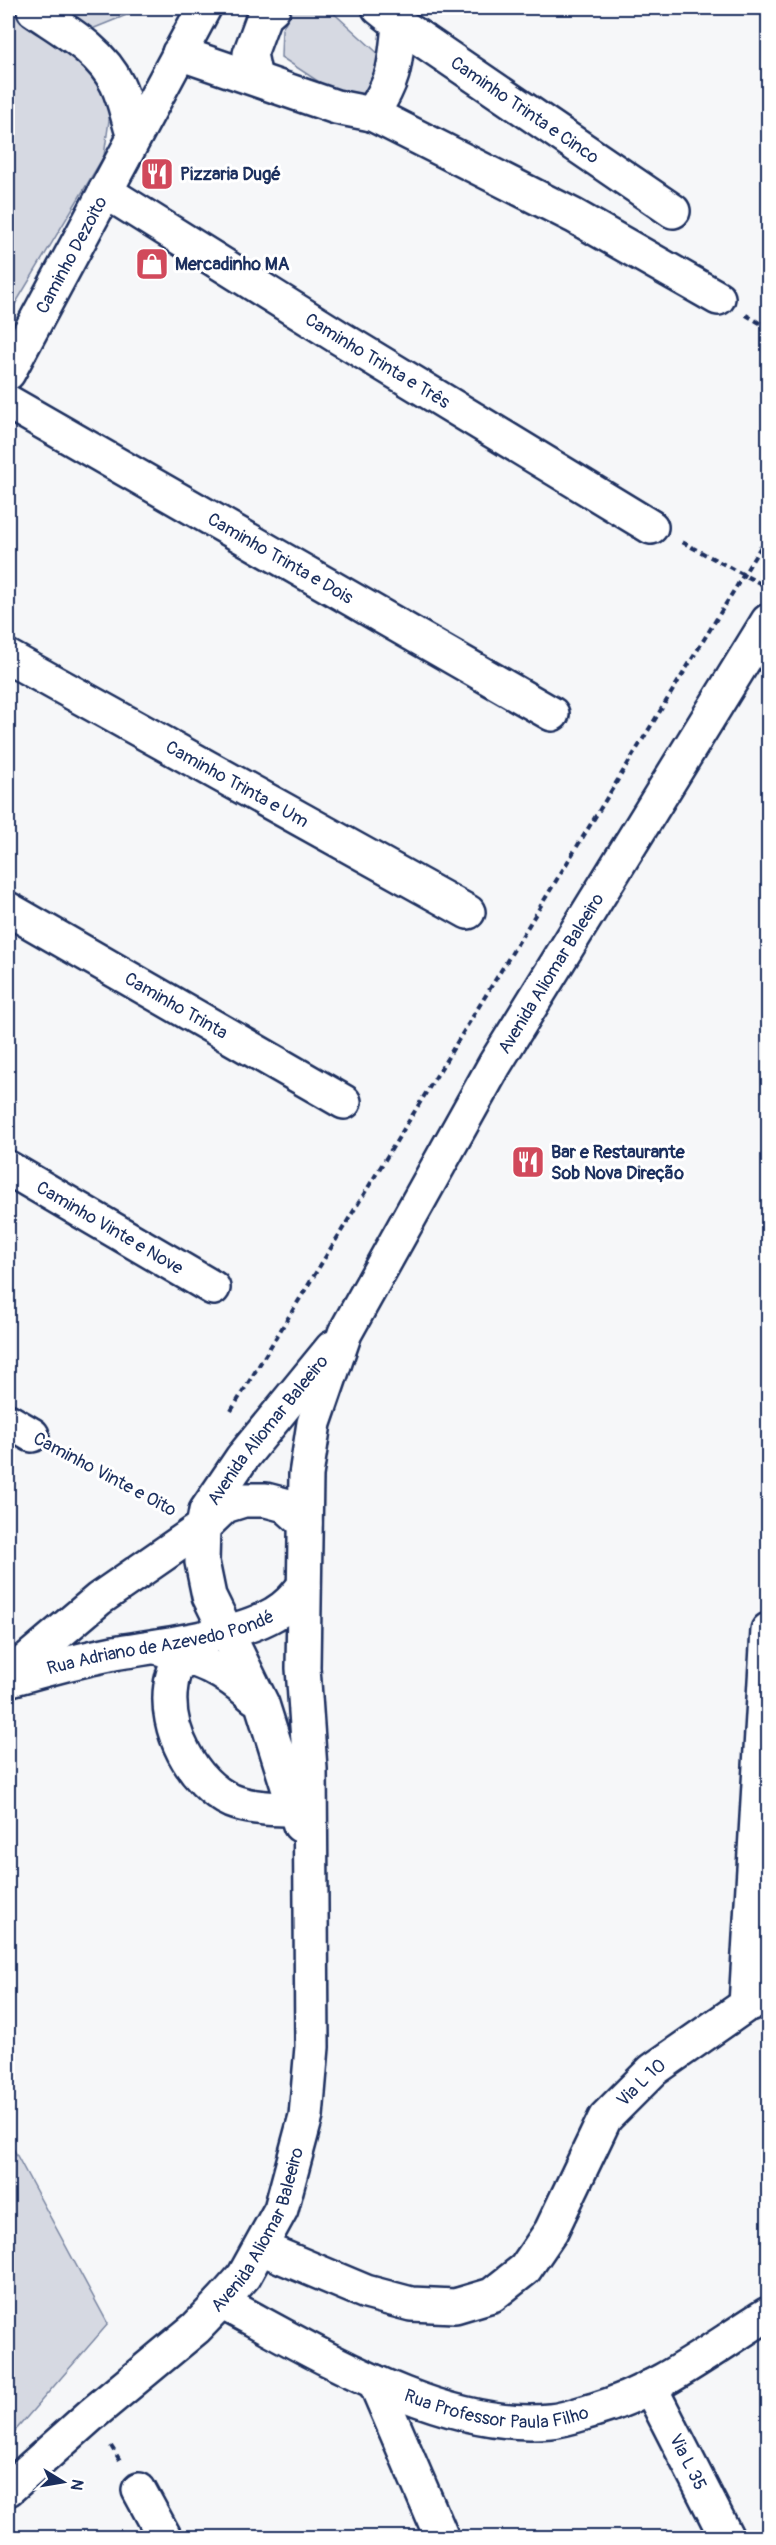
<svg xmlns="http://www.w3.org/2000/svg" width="776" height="2545" font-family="Pangolin,sans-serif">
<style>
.green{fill:#d6d9e2;stroke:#7884a0;stroke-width:1.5}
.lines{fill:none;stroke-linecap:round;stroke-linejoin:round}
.minor-casing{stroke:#1b2f5e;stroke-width:38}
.major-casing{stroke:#1b2f5e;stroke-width:38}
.path{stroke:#1b2f5e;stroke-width:4;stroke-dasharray:6 4.5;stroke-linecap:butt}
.minor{stroke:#fff;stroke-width:33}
.major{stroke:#fff;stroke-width:33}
.labels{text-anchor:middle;stroke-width:6;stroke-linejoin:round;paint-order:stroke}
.street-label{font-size:18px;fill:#1b2f5e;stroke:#fff}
.poi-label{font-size:18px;font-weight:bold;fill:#1b2f5e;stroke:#fff;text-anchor:start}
</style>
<rect width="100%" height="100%" fill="#f6f7f9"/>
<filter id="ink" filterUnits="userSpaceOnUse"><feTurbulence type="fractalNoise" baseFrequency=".0167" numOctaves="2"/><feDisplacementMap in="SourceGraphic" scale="12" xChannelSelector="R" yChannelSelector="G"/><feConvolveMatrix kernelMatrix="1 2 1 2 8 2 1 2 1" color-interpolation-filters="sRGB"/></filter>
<g filter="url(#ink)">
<!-- green -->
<g class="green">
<polygon points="8,8 144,8 92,29 61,33 95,73 111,106 104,156 8,316"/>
<path d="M300 8H328L382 57C375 82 374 93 348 101L281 57 282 29 293 9Z"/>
<polygon points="8,2139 108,2324 8,2439"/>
</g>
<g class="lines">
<defs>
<g id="minor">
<path id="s1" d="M379 8 399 24 673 211"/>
<path d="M34 10C63 30 101 50 117 84 125 100 128 120 134 137"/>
<path d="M179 53 336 107 372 114C395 79 395 66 399 24"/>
<polyline points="255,78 250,54 264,16 273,8"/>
<polyline points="372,114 574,216 718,298"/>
<path id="s2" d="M105 191 340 338 651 527"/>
<path id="s3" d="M8 373 204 8"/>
<path id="s4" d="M8 402 552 714"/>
<path id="s5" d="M8 657 468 912"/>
<path id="s6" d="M8 909 344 1102"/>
<path id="s7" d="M8 1168 213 1288"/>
<polyline points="8,1421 32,1435"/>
<path d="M180 1654C177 1664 172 1675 171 1685 164 1729 192 1783 232 1801 252 1809 275 1808 296 1810"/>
<polyline points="8,1676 99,1599 203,1527 225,1506 244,1500 266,1500 285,1505 305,1523"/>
<path id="s8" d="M11 1679C45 1669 79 1660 114 1653 160 1645 235 1637 274 1614 287 1607 295 1597 304 1586"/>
<polyline points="746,2005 768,1630"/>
<path id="s9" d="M261 2248 366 2292 411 2304 455 2306 492 2295 525 2269 551 2231 605 2118 653 2070 746 2005 768 1998"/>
<path id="s10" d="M221 2302C314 2351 442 2432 550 2421 564 2420 580 2414 594 2410 657 2392 713 2348 768 2314"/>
<polyline points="375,2382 442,2538"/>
<path id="s11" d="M650 2387 727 2538"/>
<polyline points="139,2490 165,2538"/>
</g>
<g id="major">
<path d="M156 1647C200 1661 219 1666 254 1697"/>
<path id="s12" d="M300 1825 262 1704 209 1596 202 1562 203 1527 206 1511 242 1458 332 1348"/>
<path id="s13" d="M8 2489 91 2415 196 2328 221 2302 244 2276 281 2209 306 2116 312 2047 310 1769 303 1668 306 1475 314 1423 345 1333 495 1064 768 621"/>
</g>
</defs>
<!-- minor casing -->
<use href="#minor" class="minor-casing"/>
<!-- major casing -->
<use href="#major" class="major-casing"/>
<!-- path -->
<g class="path">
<polyline points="746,315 768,328"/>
<polyline points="682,542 765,586"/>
<polyline points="231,1411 768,535"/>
<polyline points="61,1451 168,1507"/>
<polyline points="111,2446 121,2462"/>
</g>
<!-- minor -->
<use href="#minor" class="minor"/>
<!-- major -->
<use href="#major" class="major"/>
</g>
</g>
<!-- icons -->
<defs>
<symbol id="restaurant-square" viewBox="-11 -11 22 22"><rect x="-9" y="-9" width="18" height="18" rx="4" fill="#d1495b" stroke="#fff"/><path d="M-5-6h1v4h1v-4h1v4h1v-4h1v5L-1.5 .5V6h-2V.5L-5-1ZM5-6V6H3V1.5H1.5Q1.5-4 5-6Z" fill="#fff"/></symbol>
<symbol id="shop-square" viewBox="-11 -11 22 22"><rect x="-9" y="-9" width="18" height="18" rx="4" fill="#d1495b" stroke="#fff"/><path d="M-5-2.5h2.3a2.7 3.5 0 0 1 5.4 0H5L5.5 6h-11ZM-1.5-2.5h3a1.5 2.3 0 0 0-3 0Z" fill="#fff"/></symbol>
</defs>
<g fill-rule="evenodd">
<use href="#restaurant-square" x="138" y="155" width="38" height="38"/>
<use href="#shop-square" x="133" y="245" width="38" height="38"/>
<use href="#restaurant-square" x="509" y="1143" width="38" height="38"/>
</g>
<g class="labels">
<!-- street labels -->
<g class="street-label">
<text dy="6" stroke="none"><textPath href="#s1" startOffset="178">Caminho Trinta e Cinco</textPath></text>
<text dy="6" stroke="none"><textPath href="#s3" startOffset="134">Caminho Dezoito</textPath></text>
<text dy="6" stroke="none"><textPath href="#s2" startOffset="321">Caminho Trinta e Três</textPath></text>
<text dy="6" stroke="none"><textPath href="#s4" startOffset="314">Caminho Trinta e Dois</textPath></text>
<text dy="6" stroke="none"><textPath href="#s5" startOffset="262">Caminho Trinta e Um</textPath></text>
<text dy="6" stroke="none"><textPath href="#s13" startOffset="1695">Avenida Aliomar Baleeiro</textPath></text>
<text dy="6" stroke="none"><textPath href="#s6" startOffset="194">Caminho Trinta</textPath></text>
<text dy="6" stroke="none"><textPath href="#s7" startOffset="118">Caminho Vinte e Nove</textPath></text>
<text dy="6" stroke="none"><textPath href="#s12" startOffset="435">Avenida Aliomar Baleeiro</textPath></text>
<text transform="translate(105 1474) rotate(28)" y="6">Caminho Vinte e Oito</text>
<text dy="6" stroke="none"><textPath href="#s8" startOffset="154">Rua Adriano de Azevedo Pondé</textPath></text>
<text dy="6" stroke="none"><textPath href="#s9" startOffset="507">Via L 10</textPath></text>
<text dy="6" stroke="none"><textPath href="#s13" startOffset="366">Avenida Aliomar Baleeiro</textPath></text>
<text dy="6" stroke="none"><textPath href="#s10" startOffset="300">Rua Professor Paula Filho</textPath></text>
<text dy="6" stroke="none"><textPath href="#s11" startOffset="84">Via L 35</textPath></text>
</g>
<!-- poi labels -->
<g class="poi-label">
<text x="180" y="180">Pizzaria Dugé</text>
<text x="175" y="270">Mercadinho MA</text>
<text x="551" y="1158">Bar e Restaurante<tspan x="551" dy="21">Sob Nova Direção</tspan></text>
</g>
</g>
<!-- margin -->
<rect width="776" height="2545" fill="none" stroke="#fff" stroke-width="30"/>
<rect x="15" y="15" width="746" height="2515" fill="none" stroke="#1b2f5e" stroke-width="2" filter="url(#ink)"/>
<!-- north arrow -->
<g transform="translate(63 2482) rotate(101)" stroke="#ffffff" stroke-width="4.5" paint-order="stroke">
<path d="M0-4.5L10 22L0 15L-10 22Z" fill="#1b2f5e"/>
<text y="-9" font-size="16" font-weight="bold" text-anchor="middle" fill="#1b2f5e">N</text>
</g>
</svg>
